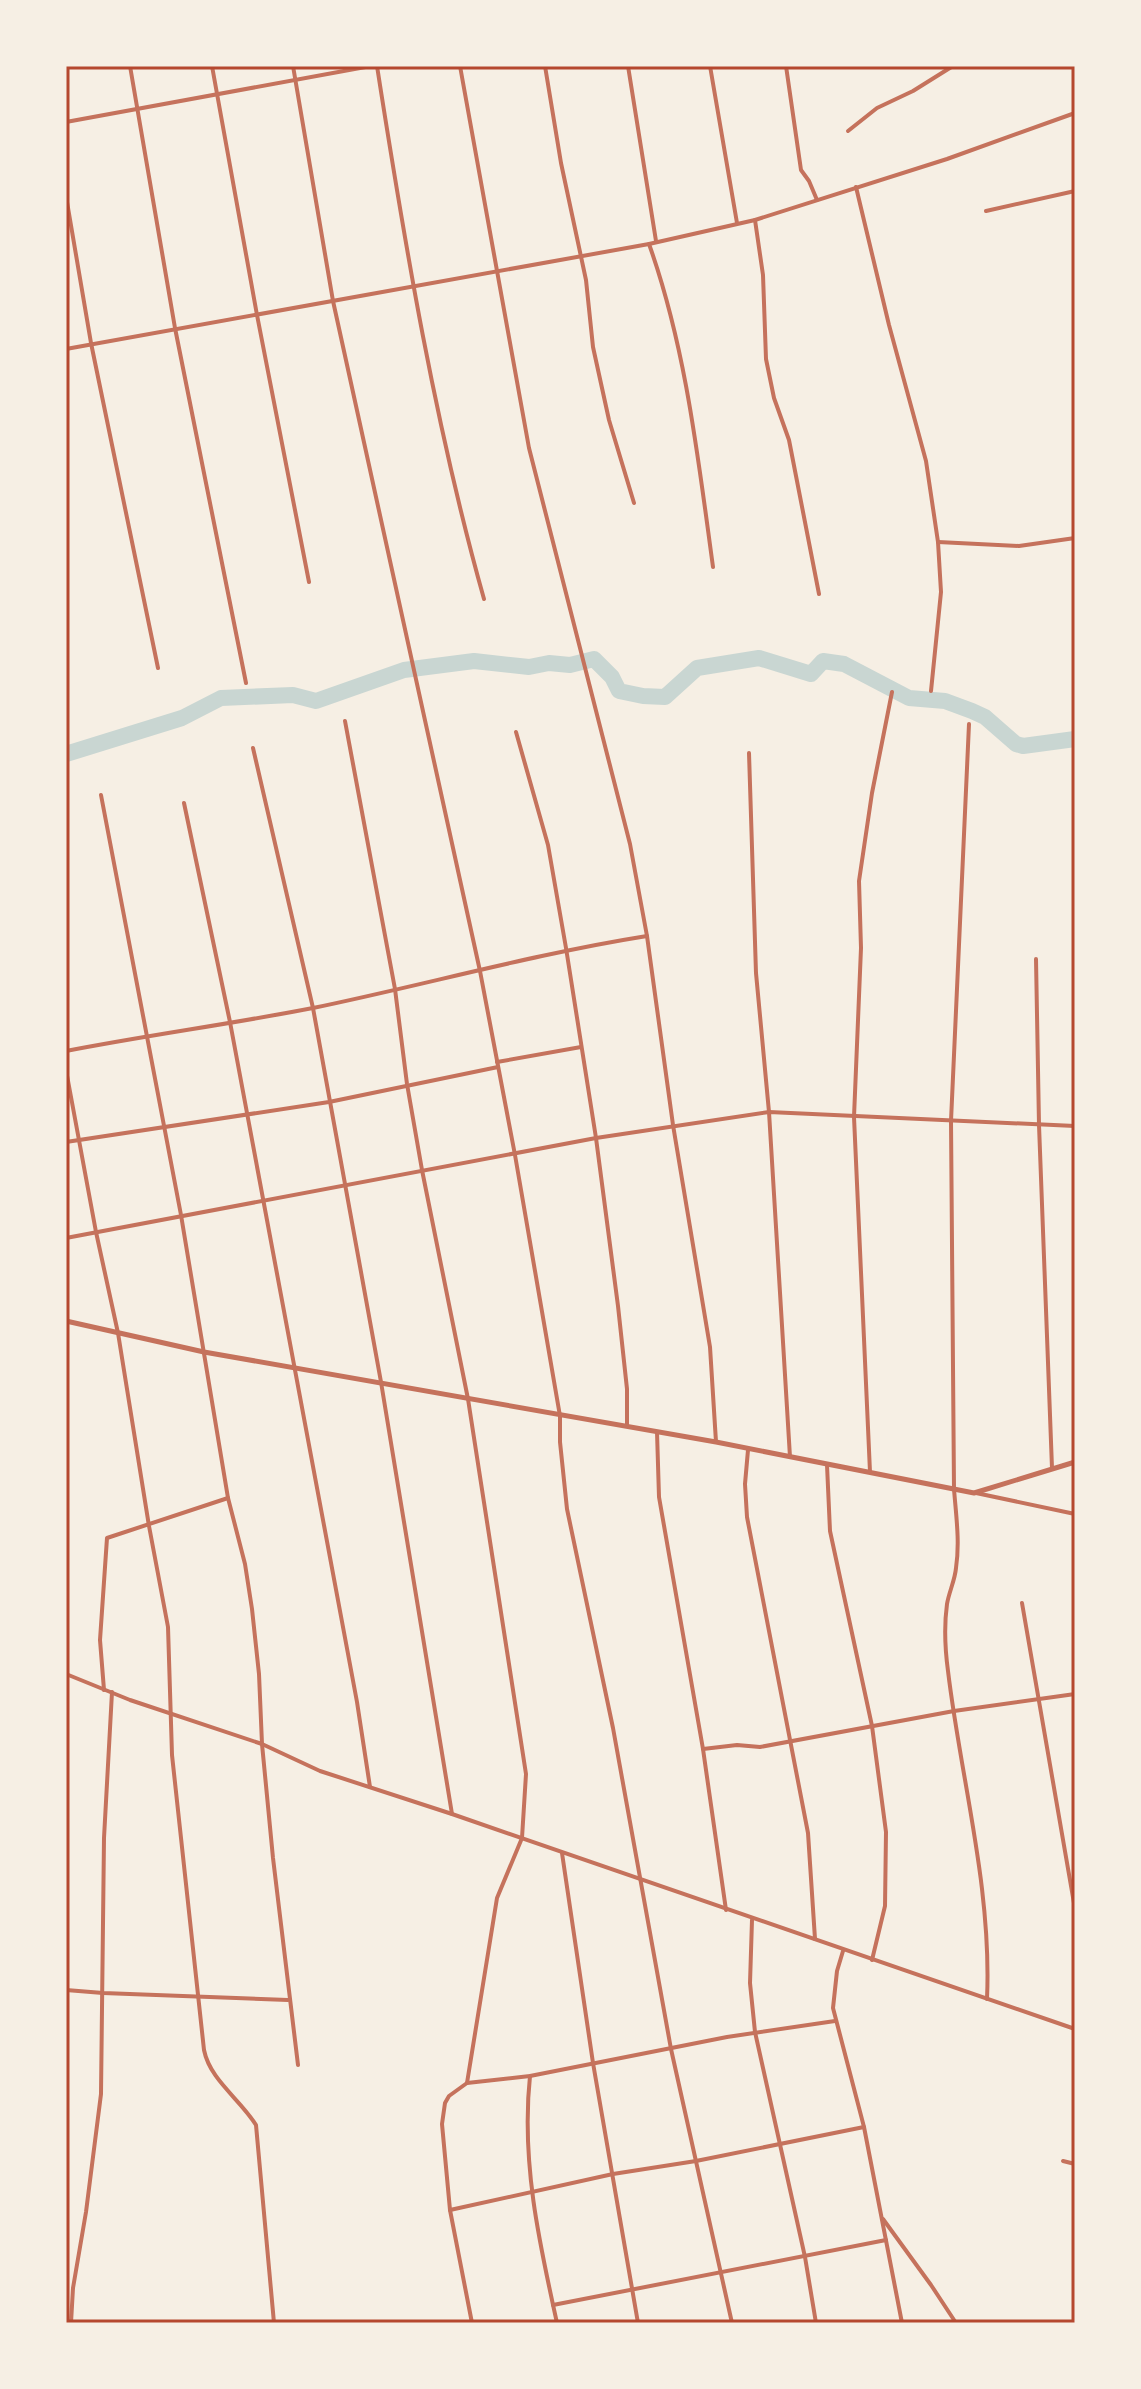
<svg xmlns="http://www.w3.org/2000/svg" width="1141" height="2389" font-family="Rubik,sans-serif">
<style>
.lines{fill:none;stroke-linecap:round;stroke-linejoin:round}
.river{stroke:#c9d6d2;stroke-width:16}
.minor{stroke:#c5725c;stroke-width:4}
.tertiary{stroke:#c5725c;stroke-width:5}
.neatline{fill:none;stroke:#b5482f;stroke-width:3}
</style>
<rect width="100%" height="100%" fill="#f6efe4"/>
<g class="lines">
<!-- river -->
<polyline class="river" points="66,754 182,718 221,698 293,695 316,701 404,670 474,661 529,667 549,663 570,665 594,659 612,677 619,691 643,696 665,697 697,668 759,658 811,674 823,661 844,664 909,698 945,701 972,711 985,717 1016,744 1023,746 1075,739"/>
<!-- minor -->
<g class="minor">
<polyline points="130,66 175,328 246,683"/>
<polyline points="212,66 257,315 309,582"/>
<polyline points="293,66 333,301 480,971 515,1155 560,1416 560,1442 567,1509 613,1728 671,2049 732,2323"/>
<path d="M377 66C405 245 435 425 484 599"/>
<polyline points="460,66 529,448 630,844 647,936 673,1125 710,1347 716,1442"/>
<polyline points="545,66 561,163 586,280 593,347 609,420 634,503"/>
<polyline points="628,66 656,241"/>
<polyline points="710,66 737,223"/>
<polyline points="786,66 801,170 809,181 817,200"/>
<polyline points="66,122 371,66"/>
<polyline points="848,131 877,108 913,91 953,66"/>
<polyline points="856,187 889,325 926,461 938,542 941,592 931,691"/>
<polyline points="66,196 91,343 158,668"/>
<polyline points="986,211 1075,191"/>
<polyline points="755,220 763,275 766,359 774,398 789,440 819,594"/>
<path d="M649 244C686 348 698 458 713 567"/>
<polyline points="66,349 649,244 755,220 947,159 1075,113"/>
<polyline points="938,542 1019,546 1075,538"/>
<polyline points="66,640 67,644"/>
<polyline points="345,721 395,989 407,1084 422,1170 468,1399 526,1774 522,1838 497,1898 467,2083 449,2096 445,2103 442,2124 450,2210 472,2323"/>
<path d="M969 724 951 1121 954 1489C956 1515 960 1542 956 1568 955 1580 949 1592 947 1604 944 1626 945 1649 948 1671 961 1780 992 1888 987 1999"/>
<polyline points="516,732 548,845 566,948 596,1138 618,1306 627,1389 627,1426"/>
<polyline points="253,748 313,1008 381,1382 452,1814"/>
<polyline points="749,753 756,973 769,1112 790,1457"/>
<polyline points="101,795 181,1215 228,1498 245,1564 252,1609 259,1674 262,1744 273,1858 298,2065"/>
<polyline points="184,803 230,1022 357,1702 370,1787"/>
<polyline points="1036,959 1039,1125 1052,1468"/>
<path d="M66 1051C148 1035 231 1024 313 1008 424 985 534 954 647 936"/>
<polyline points="497,1062 581,1047"/>
<path d="M66 1070 96 1232 118 1333 149 1526 168 1627 172 1755 204 2050C210 2080 240 2099 256 2125L274 2323"/>
<polyline points="66,1142 329,1102 498,1067"/>
<polyline points="66,1238 596,1138 769,1112 1075,1126"/>
<polyline points="657,1432 659,1497 703,1749 726,1910"/>
<polyline points="748,1450 745,1484 747,1517 808,1833 815,1939"/>
<polyline points="827,1465 830,1531 872,1726 886,1832 885,1906 872,1960"/>
<polyline points="870,1472 854,1117 861,948 859,881 872,793 892,692"/>
<polyline points="976,1493 1075,1514"/>
<polyline points="1022,1603 1075,1909"/>
<polyline points="66,1674 130,1700 262,1744 320,1771 452,1814 1075,2029"/>
<polyline points="104,1690 100,1640 107,1538 228,1498"/>
<polyline points="703,1749 737,1745 760,1747 954,1711 1075,1694"/>
<polyline points="562,1853 593,2063 638,2323"/>
<polyline points="752,1920 750,1983 755,2032 805,2257 816,2323"/>
<polyline points="843,1951 837,1971 833,2008 864,2127 902,2323"/>
<polyline points="66,1990 103,1993 288,2000"/>
<path d="M530 2076C521 2160 539 2242 557 2323"/>
<polyline points="467,2083 530,2076 727,2037 835,2021"/>
<polyline points="1063,2161 1075,2164"/>
<polyline points="450,2210 613,2174 696,2161 864,2127"/>
<polyline points="883,2219 931,2285 956,2323"/>
<polyline points="553,2305 886,2240"/>
<polyline points="71,2323 73,2288 86,2212 101,2094 104,1838 112,1692"/>
</g>
<!-- tertiary -->
<polyline class="tertiary" points="66,1321 204,1352 716,1442 974,1493 1075,1462"/>
</g>
<!-- border -->
<rect width="1141" height="2389" fill="none" stroke="#f6efe4" stroke-width="136"/>
<rect x="68" y="68" width="1005" height="2253" class="neatline"/>
</svg>
